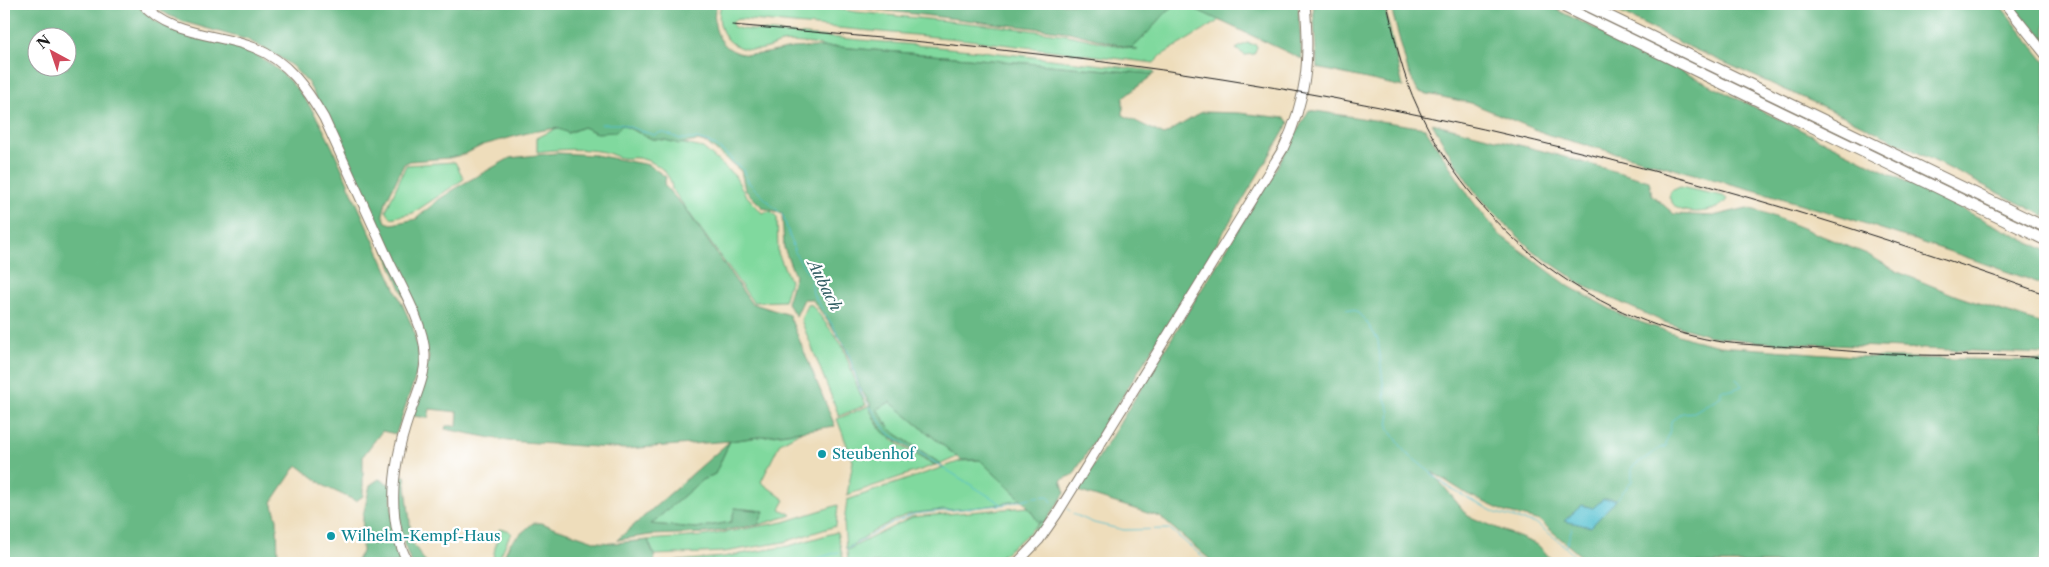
<svg xmlns="http://www.w3.org/2000/svg" width="2049" height="567" font-family="'Libre Caslon Text',serif">
<style>
.green{fill:#80d99e;stroke:#4e7a5d}
.forest{fill:#68b985;stroke:#426a50;fill-rule:evenodd}
.water{fill:#55c1d0;stroke:#386e76}
.lines{fill:none;stroke-linecap:round;stroke-linejoin:round}
.stream{stroke:#55c1d0;stroke-width:1}
.minor-casing{stroke:#857c6c;stroke-width:9}
.major-casing{stroke:#857c6c;stroke-width:11}
.highway-casing{stroke:#857c6c;stroke-width:12}
.minor{stroke:#fff;stroke-width:7}
.major{stroke:#fff;stroke-width:9}
.highway{stroke:#fff;stroke-width:10}
.rail{stroke:#1c1c1c;stroke-width:1}
.culture-dot{fill:#0f9aa8;stroke:#fff;stroke-width:2}
.labels{text-anchor:middle;stroke-width:4.5;stroke-linejoin:round;paint-order:stroke}
.culture-label{font-size:15px;fill:#0d838f;stroke:#fff;text-anchor:start}
.water-label{font-size:16px;font-style:italic;fill:#335e64;stroke:#fff}
</style>
<rect width="100%" height="100%" fill="#fff"/>
<filter id="ink" filterUnits="userSpaceOnUse"><feTurbulence type="fractalNoise" baseFrequency=".02" numOctaves="2"/><feDisplacementMap in="SourceGraphic" scale="10" xChannelSelector="R" yChannelSelector="G"/><feConvolveMatrix kernelMatrix="1 2 1 2 8 2 1 2 1" color-interpolation-filters="sRGB"/></filter>
<filter id="wash" filterUnits="userSpaceOnUse"><feTurbulence type="fractalNoise" baseFrequency=".0096" numOctaves="4" result="noise"/><feDisplacementMap in="SourceGraphic" scale="20" xChannelSelector="R" yChannelSelector="G"/><feGaussianBlur stdDeviation="1.12" result="paint"/><feColorMatrix in="noise" values="0 0 0 0 0 0 0 0 0 0 0 0 0 0 0 0 0 1.4 0 .05"/><feComposite in="paint" operator="in"/></filter>
<g filter="url(#wash)">
<rect width="100%" height="100%" fill="#edb"/>
<!-- green -->
<g class="green">
<path d="M721 4H806L856 12 998 26 1068 35 1138 50 1131 48 1138 43 1174 4H1184L1220 20 1162 55 1154 63 969 40 740 19 734 20 732 24 734 27 741 29 981 51 1154 71V74L839 47H821V45C809 44 794 41 782 43 774 45 765 50 756 50 729 51 714 29 721 4Z"/>
<polygon points="1247,43 1256,45 1257,47 1254,54 1245,55 1236,49"/>
<path d="M622 125 652 139 665 140 703 148 735 176 745 194 762 213 771 211 777 217 778 253 790 281 784 301 753 302 672 189C671 171 654 161 638 158 633 157 627 159 622 158 616 157 610 153 604 152 582 148 559 149 537 152V138L557 128 568 133 583 127 597 133Z"/>
<polygon points="455,162 464,179 413,213 391,218 386,211 406,165"/>
<path d="M1680 187 1723 196 1727 199C1720 212 1692 215 1679 209 1674 207 1672 202 1669 197L1671 191Z"/>
<polygon points="807,304 812,305 842,345 859,391 866,405 839,416 801,320"/>
<polygon points="890,402 957,457 941,464 896,434 889,427 877,409"/>
<path d="M871 405C871 435 913 452 935 465L847 495 853 461 837 419Z"/>
<polygon points="802,431 780,443 761,482 785,500 780,509 792,515 758,525 764,511 735,508 731,522 696,528 651,524 702,480 715,474 730,441"/>
<path d="M980 460 1021 499C986 510 950 508 915 513 893 517 865 537 846 549L844 523 847 500 961 461Z"/>
<polygon points="838,505 836,526 784,542 724,552 654,555 648,540 704,536 784,522"/>
<polygon points="1028,507 1039,523 1022,539 992,563 848,563 847,550 912,517"/>
<polygon points="1041,522 1044,524 1024,549 1009,563 1002,563 1011,556"/>
<polygon points="499,529 508,530 512,534 509,537 497,563 492,563"/>
<polygon points="837,532 844,563 655,563 723,557 789,546"/>
</g>
<!-- forest -->
<g class="forest">
<path d="M4 4H136C175 47 223 32 266 61 315 93 335 155 358 206 376 247 395 287 413 328L419 358 417 372 396 434 382 431 363 456V496L356 501 326 487 297 465 272 502 277 519 278 563H4ZM38 38H68V68H38Z"/>
<path d="M151 4H717C710 21 717 45 736 52 753 59 776 50 793 48 808 47 824 47 839 47L1154 74 1123 98V115L1164 135 1202 112 1239 113 1285 118 1289 123 1178 308 1073 475 1061 480 1065 493 1044 524 1041 521 1039 523 1026 504 980 460H961L890 402 877 409 889 427 896 434 941 464 935 465 883 432 871 412V405L861 390 843 343 812 299H804L796 316 787 303 795 276 784 248 782 213 763 208 745 190 741 171 708 144 698 141 679 144 665 140 652 139 622 125 616 132 597 133 583 127 568 133 557 128 531 132 483 145 465 154 449 158 410 161 404 164 386 202 383 214 386 222 392 224 416 219 438 200 461 185 510 158 556 153 595 155 649 165 666 177 664 185 685 208 751 303 789 315 835 426 730 441 715 474 702 480 651 524 696 528 731 522 735 508 764 511 758 525 708 533 650 535 617 540 730 441 626 449 508 441 445 429 446 426H457L458 412 430 409 428 418 413 416 429 357 343 148 308 83 292 66 276 55 248 40 184 22 168 15Z"/>
<polygon points="828,4 1174,4 1138,43 1131,48 1069,32"/>
<polygon points="1184,4 1298,4 1302,59"/>
<polygon points="1313,4 1384,4 1403,87 1317,68"/>
<polygon points="1390,4 1545,4 2045,250 2045,285 1960,255 1851,219 1768,194 1549,135 1471,103 1418,92 1408,71"/>
<polygon points="1603,4 1999,4 2045,62 2045,216 1846,117 1685,45"/>
<polygon points="2009,4 2045,4 2045,47"/>
<polygon points="1309,110 1425,128 1471,199 1500,235 1570,287 1625,317 1694,340 1720,346 1866,357 2045,361 2045,544 2038,563 1589,563 1540,521 1505,512 1467,494 1432,472 1468,516 1538,545 1555,563 1214,563 1160,517 1078,491 1278,165"/>
<polygon points="1432,123 1543,151 1649,181 1652,195 1674,214 1713,216 1747,208 1765,213 1867,254 1898,272 1957,296 2045,325 2045,354 1761,342 1710,336 1664,322 1586,287 1533,251 1492,211 1473,189 1452,158"/>
<path d="M398 476H405L412 542 426 563H412C398 538 399 505 398 476Z"/>
<path d="M379 479 391 485C391 512 393 538 403 563H355L362 552 363 516 370 485Z"/>
<polygon points="533,523 541,523 597,542 614,543 648,540 654,555 655,563 501,563 510,543"/>
</g>
<!-- water -->
<polygon class="water" points="1603,499 1617,499 1591,527 1564,521 1582,505 1593,508"/>
<g class="lines">
<!-- stream -->
<g class="stream">
<polyline points="601,124 620,124 654,135 662,132 680,139 697,139 713,144 730,157 733,163 742,168 749,183 783,216 796,255 811,278 813,294 847,349 861,393 885,429 891,435 1003,505 1034,497 1048,496 1052,502"/>
<polyline points="1346,309 1356,311 1366,321 1378,340 1385,399 1390,412 1388,427 1405,452 1451,489 1496,513 1537,524 1559,541 1582,563"/>
<path d="M1617 499 1632 481V467L1660 448 1666 446C1666 438 1671 432 1671 421L1682 413 1694 412 1721 396V390H1732L1742 386 1736 378"/>
<polyline points="1068,509 1070,511"/>
<polyline points="1073,514 1094,523 1124,530 1170,529 1210,563"/>
<polyline points="1566,546 1572,528"/>
<polyline points="847,549 890,524 914,514 1002,505"/>
<polyline points="800,563 839,552"/>
</g>
</g>
</g>
<g filter="url(#ink)">
<g class="lines">
<defs>
<polyline id="minor" points="2043,563 2045,558"/>
<g id="major">
<path d="M143 4C171 37 218 33 255 48 288 61 307 89 324 118 346 166 368 214 390 263 403 289 424 325 425 354 426 375 416 396 409 416 393 463 385 517 408 563"/>
<polyline points="2005,4 2045,54"/>
<path d="M1017 563 1039 540 1057 514 1283 149C1307 100 1310 58 1305 4"/>
</g>
<g id="highway">
<polyline points="1558,4 2045,240"/>
<polyline points="1584,4 2045,227"/>
</g>
</defs>
<!-- minor casing -->
<use href="#minor" class="minor-casing"/>
<!-- major casing -->
<use href="#major" class="major-casing"/>
<!-- highway casing -->
<use href="#highway" class="highway-casing"/>
<!-- minor -->
<use href="#minor" class="minor"/>
<!-- major -->
<use href="#major" class="major"/>
<!-- highway -->
<use href="#highway" class="highway"/>
<!-- rail -->
<g class="rail">
<path d="M1387 4C1395 39 1402 75 1418 108 1472 226 1587 318 1716 341 1740 345 1766 345 1791 347 1832 349 1874 354 1916 355 1959 356 2002 354 2045 358"/>
<path d="M732 25C896 39 1060 53 1222 79 1503 123 1778 198 2045 294"/>
</g>
</g>
</g>
<!-- markers -->
<g class="culture-dot">
<circle cx="822" cy="454" r="5"/>
<circle cx="331" cy="536" r="5"/>
</g>
<g class="labels">
<!-- culture labels -->
<g class="culture-label">
<text x="832" y="459">Steubenhof</text>
<text x="341" y="541">Wilhelm-Kempf-Haus</text>
</g>
<!-- water labels -->
<g class="water-label">
<text transform="translate(825 285) rotate(63)" y="6">Aubach</text>
</g>
</g>
<!-- margin -->
<rect width="2049" height="567" fill="none" stroke="#fff" stroke-width="20"/>
<!-- north arrow -->
<g transform="translate(52 52) rotate(320)"><circle r="24" fill="#ffffff" stroke="#a4a4a4"/>
<path d="M0-4L9 19L0 12L-9 19Z" fill="#d1495b"/>
<text y="-8" font-size="14" font-weight="bold" text-anchor="middle" fill="#1c1c1c">N</text>
</g>
</svg>
